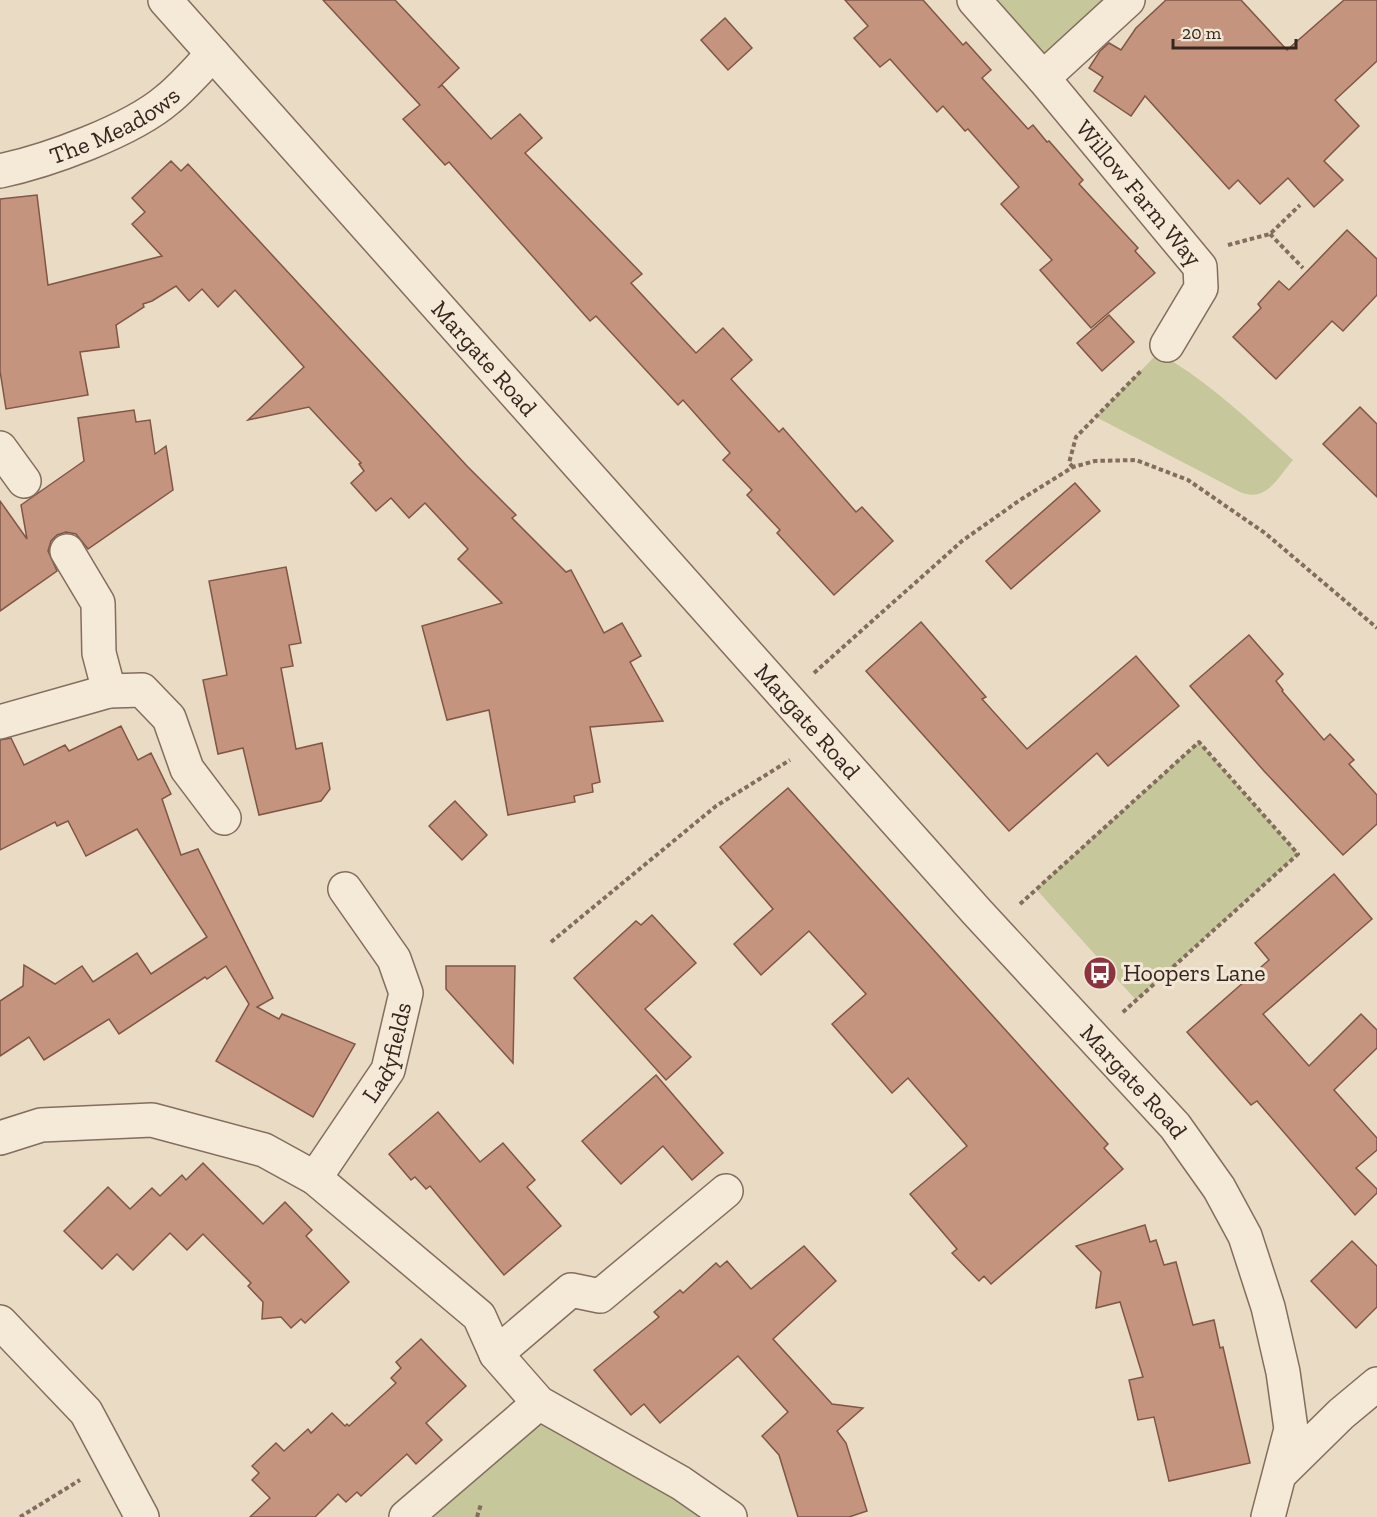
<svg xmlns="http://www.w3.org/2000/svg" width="1377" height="1517" font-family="'Zilla Slab',serif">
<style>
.green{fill:#c6c79a}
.building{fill:#c4947f;stroke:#805645;stroke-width:1.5}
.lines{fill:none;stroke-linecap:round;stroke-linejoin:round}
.minor-casing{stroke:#836d5d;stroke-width:36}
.path{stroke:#836d5d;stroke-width:4;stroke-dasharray:4.5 3;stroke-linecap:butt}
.minor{stroke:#f5e9d8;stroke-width:33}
.labels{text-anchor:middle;stroke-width:6;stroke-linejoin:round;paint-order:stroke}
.street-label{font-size:24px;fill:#352720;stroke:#f2e6d4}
.poi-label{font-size:24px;fill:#352720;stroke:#f2e6d4;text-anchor:start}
</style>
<rect width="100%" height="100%" fill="#eadbc5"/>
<!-- green -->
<g class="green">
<polygon points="974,0 1128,0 1043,78"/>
<path d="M1158 353C1209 381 1250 422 1293 460 1277 478 1267 503 1240 492L1096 417Z"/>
<polygon points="1199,742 1298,854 1136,1000 1036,889"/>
<polygon points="539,1403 730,1517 406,1517"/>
</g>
<!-- building -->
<g class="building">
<polygon points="323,0 395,0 459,68 438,88 442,85 491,139 520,114 542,138 525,153 642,274 631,283 696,353 723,328 752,360 731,379 779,432 783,428 856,512 862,507 893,541 834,595 777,533 780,530 747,495 752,490 723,460 730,453 683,400 678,405 596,316 590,321 449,162 445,165 403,119 420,105"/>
<polygon points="845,0 923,0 963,45 966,42 991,70 982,78 1028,129 1033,125 1047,142 1049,141 1083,180 1079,184 1138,248 1135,251 1155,273 1091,328 1040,270 1052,260 1001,204 1019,187 968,129 965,131 943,106 937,112 890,59 880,67 854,38 868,26"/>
<polygon points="1166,0 1241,0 1287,50 1344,0 1377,0 1377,61 1335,100 1359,126 1324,161 1343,180 1314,207 1288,178 1260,204 1238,180 1229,189 1145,96 1131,116 1094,91 1103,77 1089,68 1100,51 1109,43 1121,50 1136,28"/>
<polygon points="725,18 752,48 728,70 701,40"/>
<polygon points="171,161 181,171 188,164 467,466 516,515 512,518 566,572 571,570 604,633 622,623 641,656 630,662 663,721 590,727 600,782 592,784 593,792 574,796 575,802 508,815 489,710 447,720 422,626 502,603 458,559 468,549 425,503 409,518 391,498 376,511 351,483 364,471 359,464 361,463 309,407 248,420 304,367 235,290 218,307 202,289 189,301 176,286 152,301 143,304 144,307 116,325 119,347 80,352 88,395 6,409 0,371 0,199 37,195 48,285 162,256 132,224 145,212 132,198"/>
<polygon points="1347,230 1377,259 1377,295 1343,331 1332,321 1276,379 1233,337 1261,308 1258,304 1279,281 1289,290"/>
<polygon points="1109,315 1134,342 1102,371 1077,343"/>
<polygon points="1360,407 1377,424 1377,497 1323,444"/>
<polygon points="134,410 136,422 150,420 155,454 166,446 173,490 88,549 76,534 66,532 57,535 51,541 48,551 57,571 0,611 0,501 27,539 21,505 84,461 78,418"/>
<polygon points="1075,483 1100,511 1011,589 986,561"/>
<polygon points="286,567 301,643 289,645 293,666 281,668 296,749 322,743 330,789 321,801 259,815 243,748 218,754 203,680 227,675 209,581"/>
<polygon points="921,622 986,697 982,699 1027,749 1136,656 1179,706 1108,766 1097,753 1009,831 866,671"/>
<polygon points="1249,635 1283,674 1276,681 1283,690 1282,691 1324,740 1330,734 1354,760 1349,764 1377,795 1377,824 1343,855 1264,771 1190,686"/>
<polygon points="121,726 138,760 151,753 171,794 162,799 181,855 198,849 273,998 257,1007 279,1019 282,1014 355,1044 313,1117 216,1061 249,1004 226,966 207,979 205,977 119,1034 109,1019 44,1060 29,1037 0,1056 0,1001 23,986 24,965 55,984 82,966 93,982 137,953 151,974 207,937 137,829 86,856 68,821 57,826 55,822 0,850 0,740 11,738 24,765 65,745 69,751"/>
<polygon points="788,788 1108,1144 1104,1148 1123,1169 991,1284 984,1276 979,1281 952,1253 957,1249 910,1194 967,1146 908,1078 892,1093 832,1024 866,994 809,931 761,975 734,944 773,909 720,847"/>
<polygon points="455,801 487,835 462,860 429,826"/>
<polygon points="1334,874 1372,919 1263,1014 1309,1066 1361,1014 1377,1030 1377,1048 1334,1090 1377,1138 1377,1150 1356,1168 1377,1189 1377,1193 1355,1215 1257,1101 1251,1105 1187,1032 1269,960 1255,943"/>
<polygon points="652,915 696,963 645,1009 691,1057 666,1080 574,978 636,921 641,925"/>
<polygon points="446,966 515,966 513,1063 446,989"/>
<polygon points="656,1075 723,1153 692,1180 663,1146 621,1184 582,1141"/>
<polygon points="438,1112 480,1162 503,1143 535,1180 527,1187 561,1226 504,1275 430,1186 426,1189 415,1177 411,1180 389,1154"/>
<polygon points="203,1163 263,1224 285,1202 312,1230 306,1236 349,1282 305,1323 301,1319 291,1328 281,1317 262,1319 263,1302 248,1286 251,1283 203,1234 187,1250 170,1233 133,1270 117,1254 102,1269 64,1231 108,1187 130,1209 152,1188 160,1196 182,1175 186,1180"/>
<polygon points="1145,1225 1150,1242 1156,1240 1164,1265 1176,1262 1193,1325 1214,1320 1220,1348 1223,1347 1250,1463 1169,1481 1154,1417 1138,1420 1129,1380 1143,1377 1120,1302 1096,1308 1101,1272 1076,1246"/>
<polygon points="1352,1241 1377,1266 1377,1307 1356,1328 1311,1281"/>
<polygon points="804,1246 836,1281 773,1339 832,1404 863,1408 837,1431 846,1443 867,1511 849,1517 798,1517 779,1455 762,1436 788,1412 738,1356 660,1423 644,1404 631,1415 594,1370 659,1317 654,1312 680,1290 683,1293 716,1263 720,1267 727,1261 751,1289"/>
<polygon points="421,1339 466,1386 426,1423 442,1440 416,1464 407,1454 361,1496 357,1492 346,1502 338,1494 315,1517 250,1517 270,1498 252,1480 259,1473 252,1466 276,1443 284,1451 308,1429 311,1433 332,1413 345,1426 347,1424 349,1426 396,1383 391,1378 401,1368 396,1362"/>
</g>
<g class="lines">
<defs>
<g id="minor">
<path id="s1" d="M165 0 977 912 1175 1126 1219 1188 1245 1236 1268 1307 1283 1372 1291 1429 1268 1517"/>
<path id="s2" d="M974 0 1043 78 1200 267 1201 288 1167 345"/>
<polyline points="1043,78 1128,0"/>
<path id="s3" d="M0 171C47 161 131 131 168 99 184 86 198 69 213 54"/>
<polyline points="0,448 24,481"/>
<polyline points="67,551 98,603 99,653 109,691 142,690 169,718 187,769 224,818"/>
<polyline points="0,722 109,691"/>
<polyline points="0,1138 41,1125 152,1120 264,1150 315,1178 479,1316 496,1354 539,1403 681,1483 730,1517"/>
<path id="s4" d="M315 1178 388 1070 406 993 394 959 345 889"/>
<polyline points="0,1322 86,1412 142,1517"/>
<polyline points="496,1354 571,1290 600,1296 726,1191"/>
<polyline points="1280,1474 1341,1414 1377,1384"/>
<polyline points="406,1517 539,1403"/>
</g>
</defs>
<!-- minor casing -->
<use href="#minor" class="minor-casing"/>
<!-- path -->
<g class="path">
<polyline points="1270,234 1303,268"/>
<polyline points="1228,245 1270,234 1300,205"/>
<polyline points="1073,467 1069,463 1076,437 1141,371"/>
<polyline points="814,673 962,541 1020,500 1073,467 1095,461 1136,460 1188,480 1265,533 1377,628"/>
<polyline points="1020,904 1199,742 1298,854 1122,1013"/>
<polyline points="551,942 716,806 790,760"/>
<polyline points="20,1517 80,1480"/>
<polyline points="477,1517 481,1504"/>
</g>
<!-- minor -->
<use href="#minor" class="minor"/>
</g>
<!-- icons -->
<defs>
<symbol id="bus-disc" viewBox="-11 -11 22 22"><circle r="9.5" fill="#8c333d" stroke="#f2e6d4"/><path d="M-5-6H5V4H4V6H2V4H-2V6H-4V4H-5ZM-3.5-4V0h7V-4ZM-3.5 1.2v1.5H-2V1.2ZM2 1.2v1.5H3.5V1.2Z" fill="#fff"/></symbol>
</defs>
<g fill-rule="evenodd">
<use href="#bus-disc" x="1081" y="954" width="38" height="38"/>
</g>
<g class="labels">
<!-- street labels -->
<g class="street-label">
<text dy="8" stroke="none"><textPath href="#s3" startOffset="124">The Meadows</textPath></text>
<text dy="8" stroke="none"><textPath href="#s2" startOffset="254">Willow Farm Way</textPath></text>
<text dy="8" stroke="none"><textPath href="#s1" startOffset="480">Margate Road</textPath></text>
<text dy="8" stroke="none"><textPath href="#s1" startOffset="966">Margate Road</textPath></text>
<text dy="8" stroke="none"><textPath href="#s4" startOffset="147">Ladyfields</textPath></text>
<text dy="8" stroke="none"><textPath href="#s1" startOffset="1452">Margate Road</textPath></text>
</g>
<!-- poi labels -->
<g class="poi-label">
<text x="1123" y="981">Hoopers Lane</text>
</g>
</g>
<!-- scale -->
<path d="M1173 39v9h123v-9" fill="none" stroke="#352720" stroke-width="3"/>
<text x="1182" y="39" font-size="18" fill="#352720" stroke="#f2e6d4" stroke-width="4.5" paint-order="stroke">20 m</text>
</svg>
